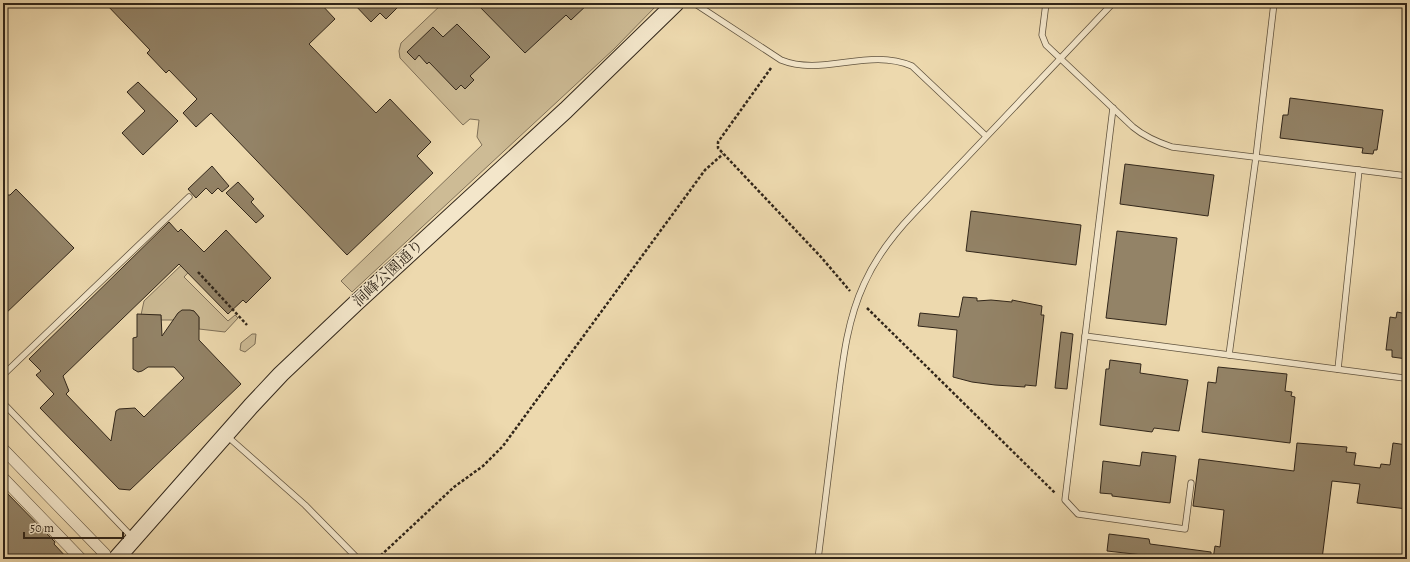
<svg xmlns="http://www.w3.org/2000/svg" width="1410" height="562" font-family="Alegreya,'Noto Serif JP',serif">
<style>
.green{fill:#cdbb95;stroke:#7f7058}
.building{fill:#938367;stroke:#31261a}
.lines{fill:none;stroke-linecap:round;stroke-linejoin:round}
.lane-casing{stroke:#60533f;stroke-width:7}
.street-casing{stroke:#60533f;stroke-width:12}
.secondary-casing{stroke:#31261a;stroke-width:18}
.path{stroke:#31261a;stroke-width:2.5;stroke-dasharray:3 2;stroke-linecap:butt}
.lane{stroke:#f3e6ca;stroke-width:5.5}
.street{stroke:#f3e6ca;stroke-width:11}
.secondary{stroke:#f3e6ca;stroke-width:16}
.labels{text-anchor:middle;stroke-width:3;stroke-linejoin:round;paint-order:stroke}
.street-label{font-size:15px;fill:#31261a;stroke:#f3e6ca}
</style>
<rect width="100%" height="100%" fill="#edd9ae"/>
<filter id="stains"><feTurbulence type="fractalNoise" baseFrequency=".005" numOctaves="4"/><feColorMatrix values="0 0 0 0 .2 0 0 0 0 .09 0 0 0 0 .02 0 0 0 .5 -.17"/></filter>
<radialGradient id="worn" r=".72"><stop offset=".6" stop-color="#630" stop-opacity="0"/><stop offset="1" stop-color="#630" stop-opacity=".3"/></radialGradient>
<!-- green -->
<g class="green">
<polygon points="443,3 659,3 614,49 352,292 341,281 482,145 477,137 479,120 470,119 463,125 400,58 399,51 401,43"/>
<path d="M194 253 200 260 184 277 228 321 235 315 238 318 225 332 199 329V317L194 311C185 311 177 309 175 320H161V315H141L144 301Z"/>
<polygon points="252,334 256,334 255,344 245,352 240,350 241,343"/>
</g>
<!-- building -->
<g class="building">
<polygon points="105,3 320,3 335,19 309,44 376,113 390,99 431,142 417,156 433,173 347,255 211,113 196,127 183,113 197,99 169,70 166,73 147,53 150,50"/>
<polygon points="353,3 402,3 386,19 380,13 371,22"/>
<polygon points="476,3 589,3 571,20 566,15 525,53"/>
<polygon points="457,24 490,57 470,76 474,80 465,89 461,85 456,90 429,62 427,64 419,55 415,60 407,52 433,27 443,37"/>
<polygon points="138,82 178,121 143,155 122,133 145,111 127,92"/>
<polygon points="1290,98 1383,110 1377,150 1374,150 1373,154 1362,153 1363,148 1280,138 1283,115 1288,115"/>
<polygon points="1125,164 1214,175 1208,216 1120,204"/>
<polygon points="212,166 229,186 222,192 218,188 212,194 206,188 196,198 188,189"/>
<polygon points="238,182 254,199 251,202 264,216 256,223 226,193"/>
<polygon points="16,189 74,248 3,316 3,195 10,195"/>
<polygon points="971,211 1081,225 1076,265 966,251"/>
<polygon points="169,222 178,232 181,229 204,252 226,230 271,278 246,303 243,300 228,314 179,264 63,376 69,391 66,394 111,441 116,411 119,409 135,408 144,417 184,378 174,367 148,367 142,371 138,372 133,369 133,338 137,337 137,314 161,315 162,336 178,313 182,310 190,310 194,311 199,317 199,340 241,384 130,490 119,489 40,408 54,394 36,375 41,371 29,359"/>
<polygon points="1117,231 1177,238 1166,325 1106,318"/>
<polygon points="963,297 977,298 977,301 991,300 1012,302 1012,300 1042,306 1041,315 1044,315 1036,386 1025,385 1025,387 995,385 972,382 953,377 957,330 918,326 920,313 959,317"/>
<polygon points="1397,312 1407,314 1407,359 1392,357 1392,350 1386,350 1390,317 1396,318"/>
<polygon points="1061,332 1073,334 1067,389 1055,388"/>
<polygon points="1110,360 1141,364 1140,373 1188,380 1179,431 1154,428 1152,432 1100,425 1106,369 1109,369"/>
<polygon points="1218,367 1287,374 1285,391 1292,392 1291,396 1295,397 1290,443 1202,432 1208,382 1216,383"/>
<polygon points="1297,443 1347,447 1346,452 1356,453 1354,465 1380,468 1381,464 1390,465 1393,443 1407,445 1407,509 1357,503 1360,484 1332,481 1322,559 1213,559 1215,546 1220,547 1224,510 1193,506 1199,459 1294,471"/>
<polygon points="1142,452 1176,456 1170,503 1112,496 1112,494 1100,493 1103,461 1140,466"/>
<polygon points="3,489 55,542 54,544 68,559 3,559"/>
<polygon points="1109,534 1149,539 1150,544 1211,552 1211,559 1152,559 1152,556 1107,551"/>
</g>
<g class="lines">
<defs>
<g id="lane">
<path d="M694 3 781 60C823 77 868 47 912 66L986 136"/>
<path d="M1046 3 1042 35 1046 45 1133 127C1145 137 1157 142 1172 147L1407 176"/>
<polyline points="1113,108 1065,500 1078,514 1185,529 1191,483"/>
<polyline points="1085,336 1404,378"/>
<polyline points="1229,355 1256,157 1274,3"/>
<polyline points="1338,369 1359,170"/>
<polyline points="3,375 189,197"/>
<polyline points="3,403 132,537"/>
<polyline points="227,436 305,505 358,559"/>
<path d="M818 559C824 511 830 462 836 414 842 370 845 325 864 284 876 257 893 235 913 214L1113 3"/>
</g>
<g id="street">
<polyline points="3,449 105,554"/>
<polyline points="3,478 81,559"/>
</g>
<polyline id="secondary" points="116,559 251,406 281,374 356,303 566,110 676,3"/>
</defs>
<!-- lane casing -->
<use href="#lane" class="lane-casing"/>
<!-- street casing -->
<use href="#street" class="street-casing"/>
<!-- secondary casing -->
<use href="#secondary" class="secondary-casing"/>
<!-- path -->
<g class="path">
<polyline points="771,68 718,142 718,148 821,257 850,291"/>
<polyline points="198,272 247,325"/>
<polyline points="867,308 1055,493"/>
<polyline points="377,559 454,487 483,466 503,446 705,170 723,154"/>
</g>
<!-- lane -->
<use href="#lane" class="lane"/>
<!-- street -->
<use href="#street" class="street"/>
<!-- secondary -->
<use href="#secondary" class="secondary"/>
</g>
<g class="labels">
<!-- street labels -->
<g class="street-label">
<text transform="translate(388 273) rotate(-43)" y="5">洞峰公園通り</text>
</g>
</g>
<!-- margin -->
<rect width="1410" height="562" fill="none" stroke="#edd9ae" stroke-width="16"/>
<rect x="4" y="4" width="1402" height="554" fill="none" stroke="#31261a" stroke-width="2"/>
<rect x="8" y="8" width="1394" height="546" fill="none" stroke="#31261a"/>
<!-- scale -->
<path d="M24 532v6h99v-6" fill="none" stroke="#31261a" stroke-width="2"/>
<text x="30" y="532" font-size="12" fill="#31261a" stroke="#f3e6ca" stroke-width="3" paint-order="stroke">50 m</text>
<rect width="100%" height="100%" filter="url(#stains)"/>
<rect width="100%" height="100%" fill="url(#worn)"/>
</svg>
